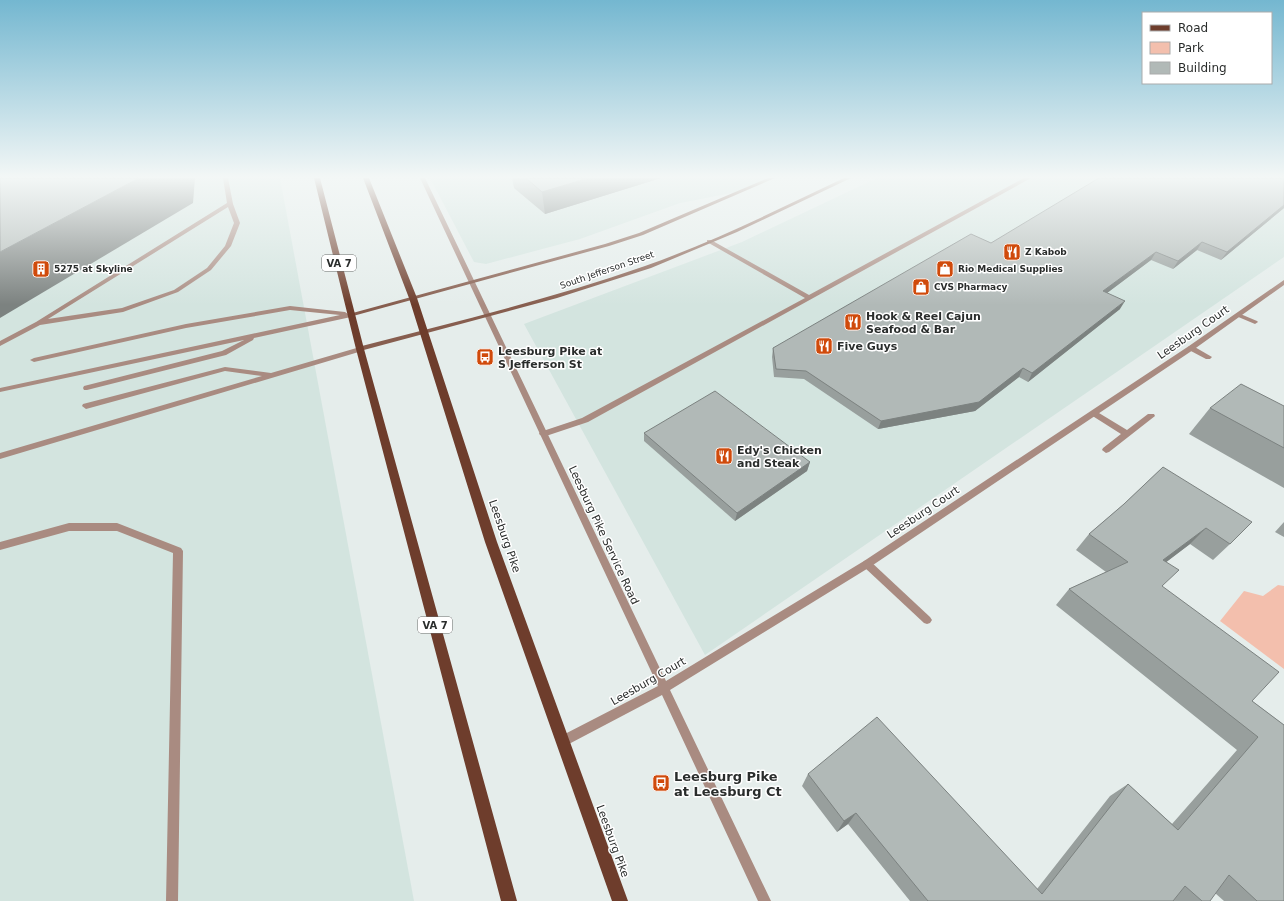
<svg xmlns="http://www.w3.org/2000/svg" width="1284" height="901" font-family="'DejaVu Sans',sans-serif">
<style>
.built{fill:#d3e4df}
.green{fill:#f3bfad}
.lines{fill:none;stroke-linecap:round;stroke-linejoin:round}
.lane{fill:#a98b81;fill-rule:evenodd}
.street{fill:#a98b81;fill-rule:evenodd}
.secondary{fill:#875e4f;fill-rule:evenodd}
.primary{fill:#6e3d2c;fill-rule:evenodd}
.wall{fill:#989f9d}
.shaded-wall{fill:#7c8280}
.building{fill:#b1b9b7;stroke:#7c8280}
.labels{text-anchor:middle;stroke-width:3;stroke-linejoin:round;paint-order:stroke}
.far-poi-label{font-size:9px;font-weight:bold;fill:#2a2d2c;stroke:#fff;text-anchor:start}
.far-street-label{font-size:9px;fill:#2a2d2c;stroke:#fff}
.shield{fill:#fff;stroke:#6a6c6b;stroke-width:1}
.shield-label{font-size:10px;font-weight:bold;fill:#2a2d2c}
.poi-label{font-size:11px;font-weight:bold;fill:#2a2d2c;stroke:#fff;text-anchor:start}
.street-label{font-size:11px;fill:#2a2d2c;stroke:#fff}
.near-poi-label{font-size:13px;font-weight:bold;fill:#2a2d2c;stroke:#fff;text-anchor:start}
</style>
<rect width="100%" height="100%" fill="#e5edeb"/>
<!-- built -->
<g class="built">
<polygon points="53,178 280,178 414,901 0,901 0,205"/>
<polygon points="430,178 769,178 737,192 680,203 580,239 486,264 474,262"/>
<polygon points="877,178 1284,178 1284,257 705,655 524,324 742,242"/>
</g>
<!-- green -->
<polygon class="green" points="1278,585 1284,586 1284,669 1220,621 1244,591 1263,596"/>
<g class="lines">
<!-- lane -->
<g class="lane">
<path d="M223 178H228L233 204 240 223 231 246 211 270 178 292 123 312 40 325 0 346V341L36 322 227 203ZM228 207 234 223 225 246 207 268 174 290 122 308 48 319Z"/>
<polygon points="1024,178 1031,178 588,422 543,437 539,434 540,432 582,418 805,298 707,242 707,240 711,240 809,295"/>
<polygon points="290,306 345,312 348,314 353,314 354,315 351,317 254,338 253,340 226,355 87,390 84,390 83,388 84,386 222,351 244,340 0,392 0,388 340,315 290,310 186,328 34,362 30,360 34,358 186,324"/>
<polygon points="1238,313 1257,321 1258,322 1255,324 1236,316 1235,315"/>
<polygon points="1189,346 1193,346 1212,357 1210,359 1206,359 1189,350 1188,348"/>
<polygon points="360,347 362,347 363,349 362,351 0,459 0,453 262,376 225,371 86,409 82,406 83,404 225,367 271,373"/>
<polygon points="1094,410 1127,430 1148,414 1154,414 1155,416 1109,452 1106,453 1102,450 1103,448 1121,434 1091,415 1090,413"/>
<polygon points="69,523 117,523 181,548 183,551 178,901 166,901 173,553 117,531 69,531 0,550 0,542"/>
<polygon points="867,560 870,561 930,617 932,620 930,623 927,624 924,623 864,567 862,564 864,561"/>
</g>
<!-- street -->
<polygon class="street" points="420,178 425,178 666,681 864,561 1189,346 1284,280 1284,285 1193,350 870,567 670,690 771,901 758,901 662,695 567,745 563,747 559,745 557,741 559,737 658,686"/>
<!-- secondary -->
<g class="secondary">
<polygon points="768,178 775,178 643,235 609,246 353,316 349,316 348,315 349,314 605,244 639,233"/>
<path d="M844 178H851L737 232 651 268 557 298 360 351 357 349 358 347C454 322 551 299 645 266 713 242 779 209 844 178Z"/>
</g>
<!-- primary -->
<g class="primary">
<polygon points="314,178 320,178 364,349 517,901 501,901 356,349"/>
<polygon points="363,178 369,178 417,298 497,542 628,901 612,901 485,542 409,298"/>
</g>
</g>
<!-- wall -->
<g class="wall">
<polygon points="512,178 661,178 545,214 514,188"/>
<polygon points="1284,178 1284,208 1221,260 1197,250 1173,269 1151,260 1107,293 1120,309 1028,382 1019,377 975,411 878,429 804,379 774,377 772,357 773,348 991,243"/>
<polygon points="1284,406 1284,488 1189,434 1210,408"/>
<polygon points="644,433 810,462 807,471 735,521 644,441"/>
<polygon points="1163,467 1230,544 1213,560 1190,544 1166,562 1162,587 1252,701 1284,725 1284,901 1224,901 1215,893 1210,901 910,901 848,824 837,832 802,786 808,774 1037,889 1110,796 1128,784 1172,824 1237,750 1056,605 1069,589 1106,572 1076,550 1089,534 1124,504"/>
<polygon points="1284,522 1284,537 1275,532"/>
</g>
<!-- shaded-wall -->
<g class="shaded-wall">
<polygon points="139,178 195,178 193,203 0,318 0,252"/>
<polygon points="589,178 661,178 545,214 542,192"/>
<polygon points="1284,205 1284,208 1221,260 1227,252"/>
<polygon points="1202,242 1197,250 1173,269 1178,261"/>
<polygon points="1156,252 1151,260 1099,299 1103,291"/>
<polygon points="1125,301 1120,309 1028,382 1032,373"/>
<polygon points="1023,368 1019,377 975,411 878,429 881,421"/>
<polygon points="810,462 807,471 735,521 737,513"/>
<polygon points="1206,528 1190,544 1148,576 1163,560"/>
<polygon points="856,813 848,824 837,832 844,821"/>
</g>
<!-- building -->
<g class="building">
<polygon points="0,178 139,178 0,252"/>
<polygon points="526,178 589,178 542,192"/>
<polygon points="1099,178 1284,178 1284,205 1227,252 1202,242 1178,261 1156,252 1103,291 1125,301 1032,373 1023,368 979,402 881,421 806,371 776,369 773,348 971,234 991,243"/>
<polygon points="1241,384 1284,406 1284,448 1210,408"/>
<polygon points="715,391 810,462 737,513 644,433"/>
<polygon points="1163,467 1252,522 1230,544 1206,528 1163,560 1179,570 1162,586 1279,672 1252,701 1284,725 1284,901 1257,901 1229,875 1210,901 1202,901 1185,886 1173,901 928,901 856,813 844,821 808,774 877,717 1042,894 1128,784 1178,830 1258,737 1069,589 1128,562 1089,534 1124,504"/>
</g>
<!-- sky -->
<linearGradient id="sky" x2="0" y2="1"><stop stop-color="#74b7d0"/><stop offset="0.58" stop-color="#f3f7f6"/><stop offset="1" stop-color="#f3f7f6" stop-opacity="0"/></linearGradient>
<rect width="1284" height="305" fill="url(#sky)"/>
<!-- icons -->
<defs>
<symbol id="restaurant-square" viewBox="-11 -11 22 22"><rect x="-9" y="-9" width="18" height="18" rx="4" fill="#d04a0b" stroke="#fff"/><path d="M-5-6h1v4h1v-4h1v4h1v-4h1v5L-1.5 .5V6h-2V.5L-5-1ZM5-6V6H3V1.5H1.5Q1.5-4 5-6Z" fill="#fff"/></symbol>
<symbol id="building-square" viewBox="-11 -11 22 22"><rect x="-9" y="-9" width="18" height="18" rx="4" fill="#d04a0b" stroke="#fff"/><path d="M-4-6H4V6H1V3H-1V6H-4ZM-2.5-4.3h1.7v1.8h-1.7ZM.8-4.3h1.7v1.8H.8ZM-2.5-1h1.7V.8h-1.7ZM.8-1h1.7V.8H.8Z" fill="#fff"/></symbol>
<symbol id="shop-square" viewBox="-11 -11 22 22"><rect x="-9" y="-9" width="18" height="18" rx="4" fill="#d04a0b" stroke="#fff"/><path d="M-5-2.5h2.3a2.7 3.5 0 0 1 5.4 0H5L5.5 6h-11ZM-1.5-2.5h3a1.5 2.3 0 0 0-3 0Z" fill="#fff"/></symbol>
<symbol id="bus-square" viewBox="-11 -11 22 22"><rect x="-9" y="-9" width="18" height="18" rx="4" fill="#d04a0b" stroke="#fff"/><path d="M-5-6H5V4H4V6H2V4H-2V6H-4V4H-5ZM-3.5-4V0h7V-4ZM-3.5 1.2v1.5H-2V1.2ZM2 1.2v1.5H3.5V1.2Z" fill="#fff"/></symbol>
</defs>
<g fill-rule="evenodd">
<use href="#restaurant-square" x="1002" y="242" width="20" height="20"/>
<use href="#building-square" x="31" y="259" width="20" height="20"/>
<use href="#shop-square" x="935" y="259" width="20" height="20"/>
<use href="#shop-square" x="911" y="277" width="20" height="20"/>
<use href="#restaurant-square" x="843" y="312" width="20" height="20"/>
<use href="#restaurant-square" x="814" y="336" width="20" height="20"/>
<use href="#bus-square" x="475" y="347" width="20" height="20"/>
<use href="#restaurant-square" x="714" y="446" width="20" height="20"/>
<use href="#bus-square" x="651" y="773" width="20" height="20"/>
</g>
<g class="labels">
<!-- far-poi labels -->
<g class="far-poi-label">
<text x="1025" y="255">Z Kabob</text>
<text x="54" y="272">5275 at Skyline</text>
<text x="958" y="272">Rio Medical Supplies</text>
<text x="934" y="290">CVS Pharmacy</text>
</g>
<!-- far-street labels -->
<g class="far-street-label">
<text transform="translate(607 270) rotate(-19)" y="3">South Jefferson Street</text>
</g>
<!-- shield labels -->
<g class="shield">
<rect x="322" y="255" width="34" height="16" rx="3"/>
<rect x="418" y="617" width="34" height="16" rx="3"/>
</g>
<g class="shield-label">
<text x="339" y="267">VA 7</text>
<text x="435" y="629">VA 7</text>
</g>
<!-- poi labels -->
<g class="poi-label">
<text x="866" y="320">Hook &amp; Reel Cajun<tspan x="866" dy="13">Seafood &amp; Bar</tspan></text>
<text x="837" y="350">Five Guys</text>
<text x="498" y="355">Leesburg Pike at<tspan x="498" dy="13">S Jefferson St</tspan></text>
<text x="737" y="454">Edy's Chicken<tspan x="737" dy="13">and Steak</tspan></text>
</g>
<!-- street labels -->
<g class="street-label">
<text transform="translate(1193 332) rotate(-35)" y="4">Leesburg Court</text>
<text transform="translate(923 512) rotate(-34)" y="4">Leesburg Court</text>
<text transform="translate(604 535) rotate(65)" y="4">Leesburg Pike Service Road</text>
<text transform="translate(505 536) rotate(71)" y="4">Leesburg Pike</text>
<text transform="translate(648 681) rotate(-30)" y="4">Leesburg Court</text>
<text transform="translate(613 841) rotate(70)" y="4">Leesburg Pike</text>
</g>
<!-- near-poi labels -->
<g class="near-poi-label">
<text x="674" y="781">Leesburg Pike<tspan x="674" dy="15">at Leesburg Ct</tspan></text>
</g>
</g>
<!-- legend -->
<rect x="1142" y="12" width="130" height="72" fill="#ffffff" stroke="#aaabab"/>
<rect x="1150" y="25" width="20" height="6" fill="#6e3d2c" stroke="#aaabab"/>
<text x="1178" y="32" font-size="12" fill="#2a2d2c">Road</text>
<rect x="1150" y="42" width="20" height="12" fill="#f3bfad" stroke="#aaabab"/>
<text x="1178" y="52" font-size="12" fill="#2a2d2c">Park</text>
<rect x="1150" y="62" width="20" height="12" fill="#b1b9b7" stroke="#aaabab"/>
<text x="1178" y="72" font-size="12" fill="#2a2d2c">Building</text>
</svg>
